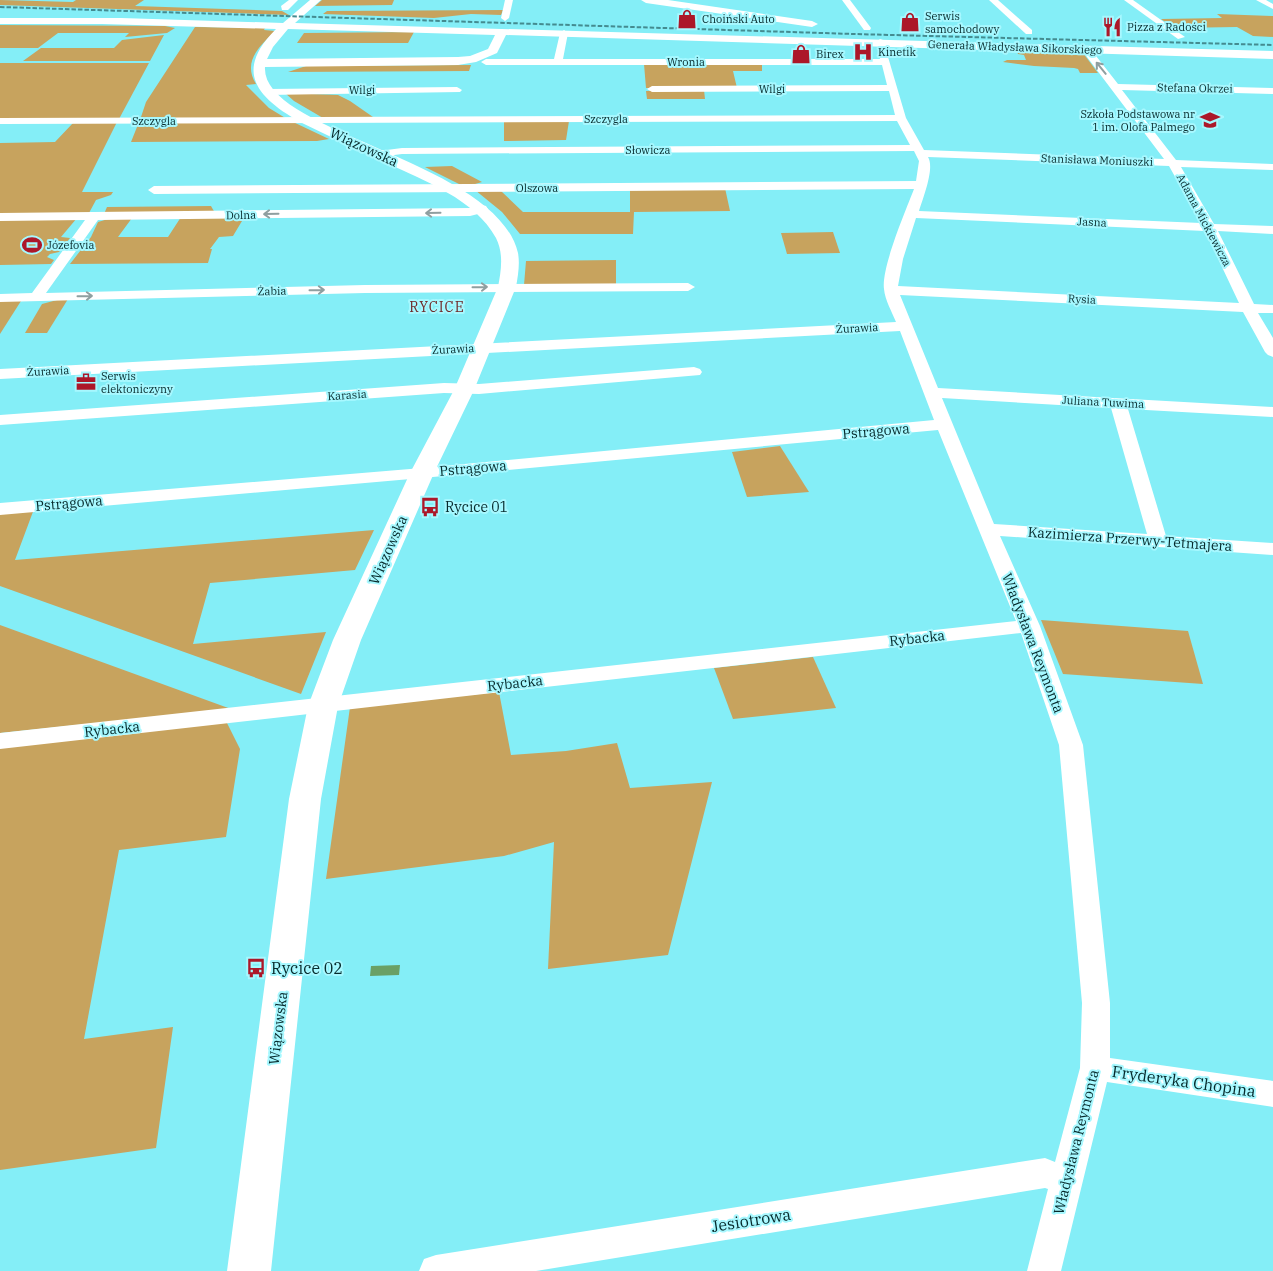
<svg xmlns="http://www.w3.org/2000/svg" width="1273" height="1271" font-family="'IBM Plex Serif',serif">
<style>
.green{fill:#c7a35e}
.water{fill:#6aa066}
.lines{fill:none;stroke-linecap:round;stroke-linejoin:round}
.minor{fill:#fff;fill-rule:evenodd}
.secondary{fill:#fff;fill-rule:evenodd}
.rail{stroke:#448b90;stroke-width:2;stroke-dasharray:4.5 2;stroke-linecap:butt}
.oneway{stroke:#8f9fa0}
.labels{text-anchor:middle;stroke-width:4;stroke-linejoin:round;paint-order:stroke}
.far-poi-label{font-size:11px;fill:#062a2c;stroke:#a7f8ff;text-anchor:start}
.far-street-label{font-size:11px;fill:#062a2c;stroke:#a7f8ff}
.street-label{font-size:14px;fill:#062a2c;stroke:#a7f8ff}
.far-quarter-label{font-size:14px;letter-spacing:1px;fill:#6f2929;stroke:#a7f8ff}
.poi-label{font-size:14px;fill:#062a2c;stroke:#a7f8ff;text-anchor:start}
.near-poi-label{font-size:16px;fill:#062a2c;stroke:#a7f8ff;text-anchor:start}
.near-street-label{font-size:16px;fill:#062a2c;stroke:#a7f8ff}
</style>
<rect width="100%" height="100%" fill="#84eef7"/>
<!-- green -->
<g class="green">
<polygon points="0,0 73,2 76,0 144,0 135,6 282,11 289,15 0,5"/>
<polygon points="322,0 394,0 392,5 315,6"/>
<polygon points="503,10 501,15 471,14 434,18 323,14 327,11"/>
<polygon points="1217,14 1273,16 1273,37 1253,36 1237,27 1174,28 1161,19 1222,18"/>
<polygon points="0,25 165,26 175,28 167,33 125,37 129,33 58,33 38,48 0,48"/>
<path d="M195 27 265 28 264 30 275 31C260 46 242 61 256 84L246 85 269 108 287 119 140 120 146 102Z"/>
<polygon points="414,32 408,43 297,43 304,33"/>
<polygon points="164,35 150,61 23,61 41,48 114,48 122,40"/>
<polygon points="1016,49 1083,53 1098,73 1080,73 1078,69 1074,68 1034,66 1003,62 1007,60 1026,60 1024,55 1018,54"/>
<polygon points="0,63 149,63 119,119 0,120"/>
<polygon points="644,64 762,64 762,71 733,71 737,88 646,88"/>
<polygon points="471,65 469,71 288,72 306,66"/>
<polygon points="704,90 705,99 647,99 646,91"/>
<polygon points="285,93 338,95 350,101 373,117 323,118 294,101"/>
<polygon points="291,121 329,139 317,141 131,142 139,122"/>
<polygon points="504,121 569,121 566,140 504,141"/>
<polygon points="117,122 82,192 113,192 111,195 96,200 89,213 0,214 0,143 55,142 73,123"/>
<polygon points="452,166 482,182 465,187 425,167"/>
<polygon points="725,188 730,211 634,212 633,234 520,234 502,212 475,190 501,191 523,212 630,212 630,189"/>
<polygon points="211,206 215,213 104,214 107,207"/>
<polygon points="245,216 233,236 219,237 210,249 212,249 208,263 70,264 91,237 98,222 108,219 132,218 118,237 168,237 181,217"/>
<polygon points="77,218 61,237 70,238 59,252 50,254 47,257 54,260 51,264 0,265 0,219"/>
<polygon points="833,232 840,253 787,254 781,233"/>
<polygon points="616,260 616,285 524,285 526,261"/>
<polygon points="68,299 47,333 25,333 42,304 57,300"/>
<polygon points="0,301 21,301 0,334"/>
<polygon points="780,446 809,492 747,497 732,452"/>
<polygon points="34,509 15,560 374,530 355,570 210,583 193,644 326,632 301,694 0,586 0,513"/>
<polygon points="1041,620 1188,631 1203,684 1063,674"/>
<polygon points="0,625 231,709 0,733"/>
<polygon points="813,657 836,708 733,719 714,668"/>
<polygon points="499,692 511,755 566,751 617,743 630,788 712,782 668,955 548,969 554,842 504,856 326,879 350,707"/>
<polygon points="226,721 240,749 226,837 119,850 84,1039 173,1027 156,1148 0,1170 0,748"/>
</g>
<!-- water -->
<polygon class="water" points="400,965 399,975 370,976 371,966"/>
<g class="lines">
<!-- minor -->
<g class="minor">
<polygon points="289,0 298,0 288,10 282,10 281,6"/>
<polygon points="505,0 513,0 509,18 505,21 501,18"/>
<polygon points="842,0 850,0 871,28 870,30 864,30"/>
<polygon points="989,0 998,0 1032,30 1032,34 1026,34"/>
<polygon points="1124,0 1133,0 1185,37 1178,39"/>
<polygon points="1256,0 1266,0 1273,4 1273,9"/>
<path d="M564 30 568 33 563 59H880L876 42 880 39 883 40 906 118 924 150 1164 159 1081 49 1086 46 1089 47 1118 84 1273 88V94L1122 90 1176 160 1273 164V170L1181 167 1214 224 1273 226V234L1218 231 1254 304 1273 305V313H1258L1273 338V357L1268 355 1265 352 1243 312 900 295 938 388 1273 407V417L1128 409 1166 536 1273 543V555L1000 536 1040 626 1083 745 1110 1003V1058L1273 1081V1107L1107 1082 1061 1271H1027L1048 1189 1045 1188 536 1271H419L424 1259 436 1255 1045 1158 1055 1162 1080 1068 1082 1003 1059 745 1021 633 0 749V733L1016 621 938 430 422 478 0 515V503L422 468 934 420 900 331 0 379V369L896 322C892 312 885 300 884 289 881 268 906 210 914 189L154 194 148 190 154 186 916 181 919 161 914 151 402 154 379 157 373 154 379 151 402 148 910 145 897 121 0 124V118L895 115 889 91 652 92 647 89 652 86 887 85 882 65H486L481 62 486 59H554L560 33ZM928 157 1169 166 1201 223 919 211C923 198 935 168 928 157ZM916 218 1205 231 1239 303 898 286 903 259ZM942 398 1111 408 1147 534 994 524Z"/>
<polygon points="457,87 462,90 460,92 267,95 262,92 267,89"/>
<polygon points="482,205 486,206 488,209 486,212 470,216 98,220 46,293 365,285 688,283 695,287 688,291 365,293 0,302 0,294 32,293 85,220 0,221 0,213 470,208"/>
<polygon points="694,367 700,369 702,372 700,375 479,394 444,393 0,425 0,415 444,383 479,384"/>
</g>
<!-- secondary -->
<g class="secondary">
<path d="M310 0H321L295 23 1273 51V59L506 35 497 53 476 62 458 65 265 67C261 133 496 160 518 253 520 264 518 276 516 287L474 390 434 473 361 640 338 706 321 799 271 1271H227L289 799 308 706 333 640 410 473 454 390 498 287C501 271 504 254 496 238 475 199 424 181 387 163 358 150 329 136 300 122 256 97 234 71 276 29L102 24H0V18H121L283 23ZM288 29 495 35 488 49 470 56 458 57 267 59 273 47Z"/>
<polygon points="641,0 668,0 812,21 818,24 812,27 646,3"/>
</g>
<!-- rail -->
<polyline class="rail" points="0,7 854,34 1273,45"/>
</g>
<!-- one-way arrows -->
<defs><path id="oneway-shaft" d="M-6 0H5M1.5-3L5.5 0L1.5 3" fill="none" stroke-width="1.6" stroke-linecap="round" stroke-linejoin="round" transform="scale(1.25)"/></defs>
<g class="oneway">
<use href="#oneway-shaft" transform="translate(1101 68) rotate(-129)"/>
<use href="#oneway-shaft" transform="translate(433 213) rotate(179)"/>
<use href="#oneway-shaft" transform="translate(271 214) rotate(179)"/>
<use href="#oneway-shaft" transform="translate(480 287) rotate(-1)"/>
<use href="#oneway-shaft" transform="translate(317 290) rotate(-1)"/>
<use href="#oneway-shaft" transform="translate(85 296) rotate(-1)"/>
</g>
<!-- icons -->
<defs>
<symbol id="shop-bare" viewBox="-9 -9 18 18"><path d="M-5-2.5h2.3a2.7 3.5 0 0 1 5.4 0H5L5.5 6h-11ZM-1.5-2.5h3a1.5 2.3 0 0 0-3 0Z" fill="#ac1729" stroke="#a7f8ff" stroke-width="2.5" paint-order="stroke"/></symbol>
<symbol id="restaurant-bare" viewBox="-9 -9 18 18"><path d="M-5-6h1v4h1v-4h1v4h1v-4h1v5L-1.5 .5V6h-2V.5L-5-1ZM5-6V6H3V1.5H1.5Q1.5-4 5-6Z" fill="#ac1729" stroke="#a7f8ff" stroke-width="2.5" paint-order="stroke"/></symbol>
<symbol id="hospital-bare" viewBox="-9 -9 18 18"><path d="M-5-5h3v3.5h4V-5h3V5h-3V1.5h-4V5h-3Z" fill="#ac1729" stroke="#a7f8ff" stroke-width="2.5" paint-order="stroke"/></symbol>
<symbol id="school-bare" viewBox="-9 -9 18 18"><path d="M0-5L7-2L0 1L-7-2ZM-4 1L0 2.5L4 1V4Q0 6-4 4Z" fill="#ac1729" stroke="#a7f8ff" stroke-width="2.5" paint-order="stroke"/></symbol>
<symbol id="stadium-bare" viewBox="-9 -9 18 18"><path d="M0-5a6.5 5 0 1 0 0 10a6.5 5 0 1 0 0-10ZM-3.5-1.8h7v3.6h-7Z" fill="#ac1729" stroke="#a7f8ff" stroke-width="2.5" paint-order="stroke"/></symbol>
<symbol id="office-bare" viewBox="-9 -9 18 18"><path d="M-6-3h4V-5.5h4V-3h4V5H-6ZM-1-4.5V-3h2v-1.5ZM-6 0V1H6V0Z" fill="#ac1729" stroke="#a7f8ff" stroke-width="2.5" paint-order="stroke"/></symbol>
<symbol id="bus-bare" viewBox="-9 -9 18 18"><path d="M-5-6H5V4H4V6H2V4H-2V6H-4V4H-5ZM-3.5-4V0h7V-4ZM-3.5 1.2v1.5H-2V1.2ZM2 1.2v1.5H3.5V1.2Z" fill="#ac1729" stroke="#a7f8ff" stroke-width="2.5" paint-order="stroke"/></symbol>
</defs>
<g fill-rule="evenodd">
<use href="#shop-bare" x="673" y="5" width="28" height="28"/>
<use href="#shop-bare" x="896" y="8" width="28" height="28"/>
<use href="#restaurant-bare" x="1098" y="13" width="28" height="28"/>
<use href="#hospital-bare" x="849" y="38" width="28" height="28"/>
<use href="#shop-bare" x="787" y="40" width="28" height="28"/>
<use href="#school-bare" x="1196" y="106" width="28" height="28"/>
<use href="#stadium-bare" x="18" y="231" width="28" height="28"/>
<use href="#office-bare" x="72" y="368" width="28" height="28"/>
<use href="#bus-bare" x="416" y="493" width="28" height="28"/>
<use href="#bus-bare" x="242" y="954" width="28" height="28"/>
</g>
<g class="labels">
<!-- far-poi labels -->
<g class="far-poi-label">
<text x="925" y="20">Serwis<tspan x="925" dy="13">samochodowy</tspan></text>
<text x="702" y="23">Choiński Auto</text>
<text x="1127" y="31">Pizza z Radości</text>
<text x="878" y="56">Kinetik</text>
<text x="816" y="58">Birex</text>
<text x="1195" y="118" text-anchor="end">Szkoła Podstawowa nr<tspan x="1195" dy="13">1 im. Olofa Palmego</tspan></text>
<text x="47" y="249">Józefovia</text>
<text x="101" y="380">Serwis<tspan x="101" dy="13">elektoniczyny</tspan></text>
</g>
<!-- far-street labels -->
<g class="far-street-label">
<text transform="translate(1015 47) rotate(2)" y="4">Generała Władysława Sikorskiego</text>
<text x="686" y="66">Wronia</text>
<text transform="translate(1195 88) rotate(1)" y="4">Stefana Okrzei</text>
<text x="772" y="93">Wilgi</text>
<text x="362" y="94">Wilgi</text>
<text x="606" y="123">Szczygla</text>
<text x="154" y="125">Szczygla</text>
<text x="648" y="154">Słowicza</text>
<text transform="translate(1097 160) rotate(2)" y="4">Stanisława Moniuszki</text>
<text x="537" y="192">Olszowa</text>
<text transform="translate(241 215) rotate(-1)" y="4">Dolna</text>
<text transform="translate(1204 220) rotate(62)" y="4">Adama Mickiewicza</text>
<text transform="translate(1092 222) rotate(3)" y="4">Jasna</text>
<text transform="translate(272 291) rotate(-1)" y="4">Żabia</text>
<text transform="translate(1082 299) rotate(3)" y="4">Rysia</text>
<text transform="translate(857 328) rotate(-3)" y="4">Żurawia</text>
<text transform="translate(453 349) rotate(-3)" y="4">Żurawia</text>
<text transform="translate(48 371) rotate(-3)" y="4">Żurawia</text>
<text transform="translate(347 395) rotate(-4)" y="4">Karasia</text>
<text transform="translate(1103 402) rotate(3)" y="4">Juliana Tuwima</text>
</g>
<!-- street labels -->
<g class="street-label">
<text transform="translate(364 147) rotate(25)" y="5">Wiązowska</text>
<text transform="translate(876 431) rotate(-5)" y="5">Pstrągowa</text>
<text transform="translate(473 468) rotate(-5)" y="5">Pstrągowa</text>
<text transform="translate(69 503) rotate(-5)" y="5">Pstrągowa</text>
<text transform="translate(1130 539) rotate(4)" y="5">Kazimierza Przerwy-Tetmajera</text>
<text transform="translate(388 550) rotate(-66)" y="5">Wiązowska</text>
<text transform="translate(917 638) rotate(-6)" y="5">Rybacka</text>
<text transform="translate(1033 643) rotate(69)" y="5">Władysława Reymonta</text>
<text transform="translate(515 683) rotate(-6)" y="5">Rybacka</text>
<text transform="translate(112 729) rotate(-6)" y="5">Rybacka</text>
<text transform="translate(278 1028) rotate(-83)" y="5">Wiązowska</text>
<text transform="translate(1076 1142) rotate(-76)" y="5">Władysława Reymonta</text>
</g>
<!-- far-quarter labels -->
<g class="far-quarter-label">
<text x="437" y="312">RYCICE</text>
</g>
<!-- poi labels -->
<g class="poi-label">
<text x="445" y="512">Rycice 01</text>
</g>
<!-- near-poi labels -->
<g class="near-poi-label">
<text x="271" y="974">Rycice 02</text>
</g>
<!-- near-street labels -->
<g class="near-street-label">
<text transform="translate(1184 1081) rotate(8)" y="6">Fryderyka Chopina</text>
<text transform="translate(751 1220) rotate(-9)" y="6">Jesiotrowa</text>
</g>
</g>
</svg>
